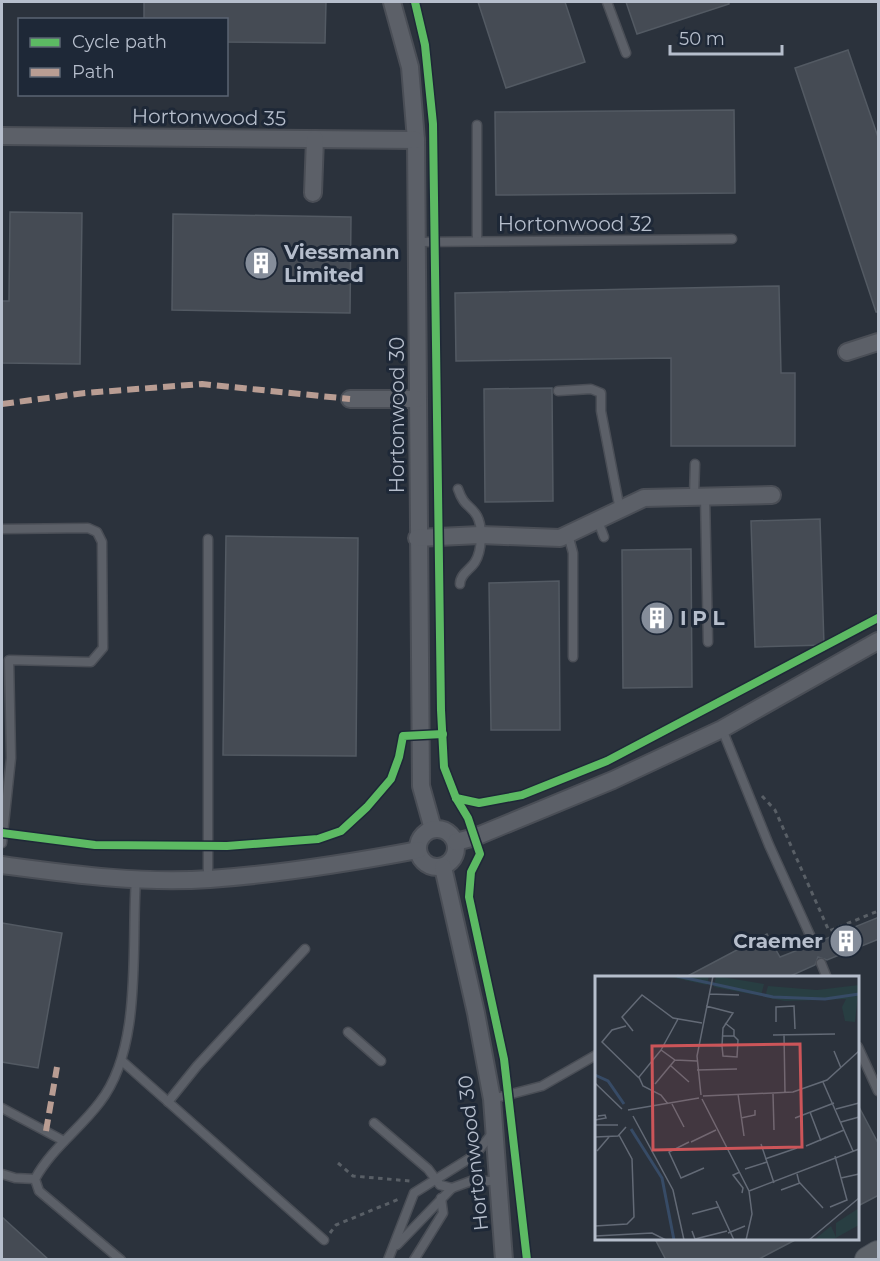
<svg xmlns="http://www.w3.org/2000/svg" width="880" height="1261" font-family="Montserrat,sans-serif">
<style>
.building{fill:#454b54;stroke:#535a63;stroke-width:1.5}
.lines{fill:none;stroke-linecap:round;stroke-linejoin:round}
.service-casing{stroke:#4a4e56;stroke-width:11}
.minor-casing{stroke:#4a4e56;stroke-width:20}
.primary-casing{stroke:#494f58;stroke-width:28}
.path{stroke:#595f66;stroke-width:3;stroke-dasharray:4.5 4.5;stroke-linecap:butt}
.service{stroke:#5c6068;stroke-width:8}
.minor{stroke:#5c6068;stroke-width:16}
.primary{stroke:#5e636a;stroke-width:26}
.quiet{stroke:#b99d93;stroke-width:6;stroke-dasharray:12 6;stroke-linecap:butt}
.cycleway-casing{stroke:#1e2837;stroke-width:11}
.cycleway{stroke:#5cba63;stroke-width:8}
.labels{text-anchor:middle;stroke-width:6;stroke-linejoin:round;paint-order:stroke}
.street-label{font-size:20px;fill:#b6becc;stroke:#1e2837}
.poi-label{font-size:20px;font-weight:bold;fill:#b6becc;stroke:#1e2837;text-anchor:start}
.inset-river{fill:none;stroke:#374b66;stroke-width:3}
.inset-road{fill:none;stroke:#636a76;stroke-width:1.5}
.view{fill:#cc5559;fill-opacity:0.15;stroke:#cc5559;stroke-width:3}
.inset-edge{fill:none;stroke:#b6becc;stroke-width:3}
</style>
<rect width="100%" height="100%" fill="#2b323c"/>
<!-- building -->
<g class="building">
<polygon points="144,2 326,2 325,43 226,42 226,20 144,20"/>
<polygon points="478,2 565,2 585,62 506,88"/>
<polygon points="626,2 729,2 729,4 637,34"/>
<polygon points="848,50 879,140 879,312 876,312 795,68"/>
<polygon points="734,110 735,193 496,195 495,112"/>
<polygon points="10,212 82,213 80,364 2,363 2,301 9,301"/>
<polygon points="173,214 351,217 350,313 172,310"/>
<polygon points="779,286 781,373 795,373 795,446 671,446 671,358 456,361 455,293"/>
<polygon points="552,388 553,501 485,502 484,389"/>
<polygon points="820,519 824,645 755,647 751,521"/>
<polygon points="226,536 358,538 356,756 223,755"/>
<polygon points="691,549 692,687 623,688 622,550"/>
<polygon points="559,581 560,730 491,730 489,583"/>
<polygon points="879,917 879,939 827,960 818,957 815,965 786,978 684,978 767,934 780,957 808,946 816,950 820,941"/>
<polygon points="2,923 62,933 38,1068 2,1062"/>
<polygon points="858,1105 879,1145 879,1195 858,1206"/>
<polygon points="2,1217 49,1260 2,1260"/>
<polygon points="655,1239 797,1239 757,1260 666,1260"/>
</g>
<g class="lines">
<defs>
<g id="service">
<polyline points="607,2 626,53"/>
<polyline points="477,241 477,125"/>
<polyline points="419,242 732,239"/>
<polyline points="558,391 591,389 601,393 601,411 620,510"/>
<path d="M458 489C464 507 470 504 477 516 483 527 482 551 475 562 470 570 460 574 460 584"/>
<polyline points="694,496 695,464"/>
<polyline points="705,496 708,642"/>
<polyline points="598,521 604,537"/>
<polyline points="2,529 88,528 97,532 102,542 103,648 91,662 9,660 11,758 2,843"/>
<polyline points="568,534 573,553 573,657"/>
<polyline points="208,539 208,879"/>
<polyline points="722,729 769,845 814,944"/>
<polyline points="821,963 827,978"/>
<polyline points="348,1032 381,1061"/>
<polyline points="858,1047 878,1091"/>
<polyline points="122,1061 324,1240"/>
<polyline points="492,1099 542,1086 596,1055"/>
<polyline points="168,1102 197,1066 305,949"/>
<polyline points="2,1108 64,1141"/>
<polyline points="374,1123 428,1169 440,1185 452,1188"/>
<polyline points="2,1174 15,1178 35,1179"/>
<polyline points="397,1245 452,1188 471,1181 498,1181"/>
<path d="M121 1260 39 1191 35 1179C51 1149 80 1129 100 1102 143 1047 131 946 136 878"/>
<polyline points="388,1260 414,1193 475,1155 494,1131"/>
<polyline points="414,1260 443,1213 441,1198"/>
</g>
<g id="minor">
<polyline points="392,2 410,67 416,140 421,786 433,829"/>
<polyline points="2,136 416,140"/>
<polyline points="313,193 315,139"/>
<polyline points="847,352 878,342"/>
<polyline points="350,399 417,399"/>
<polyline points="417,538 480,535 560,538 644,498 772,495"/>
<circle cx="437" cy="848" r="19"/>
<polyline points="456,842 475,837 613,780 722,729 878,641"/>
<path d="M2 865C70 874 141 884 210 879 280 874 349 863 418 850"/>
<polyline points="443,867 476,1013 492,1099 504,1260"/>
</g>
<polyline id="primary" points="868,1260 878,1254"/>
</defs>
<!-- service casing -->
<use href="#service" class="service-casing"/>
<!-- minor casing -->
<use href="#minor" class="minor-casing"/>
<!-- primary casing -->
<use href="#primary" class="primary-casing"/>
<!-- path -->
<g class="path">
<polyline points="762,796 775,810 829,931 878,911"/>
<polyline points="338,1163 353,1176 410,1181"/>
<polyline points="330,1233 336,1225 399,1199"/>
</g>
<!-- service -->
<use href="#service" class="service"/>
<!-- minor -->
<use href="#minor" class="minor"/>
<!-- primary -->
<use href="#primary" class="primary"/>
<!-- quiet -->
<g class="quiet">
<polyline points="2,404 85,393 202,384 350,399"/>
<polyline points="46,1131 57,1067"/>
</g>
<defs>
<g id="cycleway">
<polyline points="415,2 425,45 433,124 441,710 444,767 456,798 468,818 480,854 471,872 469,897 504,1059 527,1260"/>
<polyline points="456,798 479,803 522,795 607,761 878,618"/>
<polyline points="2,833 95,845 227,846 318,839 341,831 367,807 391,779 399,757 403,736 443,734"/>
</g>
</defs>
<!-- cycleway casing -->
<use href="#cycleway" class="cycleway-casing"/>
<!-- cycleway -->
<use href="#cycleway" class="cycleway"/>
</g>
<!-- icons -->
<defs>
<symbol id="building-disc" viewBox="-11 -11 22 22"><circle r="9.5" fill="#858d9a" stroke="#1e2837"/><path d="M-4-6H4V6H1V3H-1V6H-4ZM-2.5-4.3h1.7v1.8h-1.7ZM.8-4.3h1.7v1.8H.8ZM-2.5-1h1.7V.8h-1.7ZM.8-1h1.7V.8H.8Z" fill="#fff"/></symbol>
</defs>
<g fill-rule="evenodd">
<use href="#building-disc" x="242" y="244" width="38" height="38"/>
<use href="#building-disc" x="638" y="599" width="38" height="38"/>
<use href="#building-disc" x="827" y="922" width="38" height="38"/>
</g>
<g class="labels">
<!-- street labels -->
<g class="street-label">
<text transform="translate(209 117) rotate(1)" y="7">Hortonwood 35</text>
<text x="575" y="231">Hortonwood 32</text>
<text transform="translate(397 415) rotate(-90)" y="7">Hortonwood 30</text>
<text transform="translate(473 1153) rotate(-96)" y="7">Hortonwood 30</text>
</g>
<!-- poi labels -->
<g class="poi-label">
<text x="284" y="259">Viessmann<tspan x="284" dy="23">Limited</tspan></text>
<text x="680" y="625">I P L</text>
<text x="823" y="948" text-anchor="end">Craemer</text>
</g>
</g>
<!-- overview -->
<g transform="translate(595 976)">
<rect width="264" height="264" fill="#2b323c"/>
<path d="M71 0H114L112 9ZM121 0 169 8 166 20 119 11ZM264 9 260 46 250 45 247 31 251 23 190 25 170 21 173 10 222 14ZM264 232V249L237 264H219L236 250 241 261V247Z" fill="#283e42"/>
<path class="inset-river" d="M82 0 178 21 230 23 264 18M0 99 13 105 29 128M36 153 67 202 79 264"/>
<path class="inset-road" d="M114 18 144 19M111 30 138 37 128 52 127 70M181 46V31L199 30 200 53M31 50 17 54 7 66 44 102M38 55 27 41 47 19 78 42 107 47M189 58 190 117M178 59 240 58M128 60H139V54L130 47M103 69 127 70 128 80 142 81 143 64 139 60M66 74 83 43M239 75 246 92M76 90 94 106M102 94 142 93M228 106 258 175M0 107 27 133M60 108 80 84M143 118 149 160M178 118 179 154M106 119 102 80 118 0M108 120 198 116 232 104 264 75M107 123 154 215 157 238 151 264M73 128 66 119 48 110 44 101 66 74 80 84 102 85M77 128 89 151M241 133 264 127M33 134 104 122M215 136 226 165M38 140 78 214 89 264M146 142 160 139V134M200 142 239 127M0 144 11 142 10 139 3 140M246 146 264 141M0 149H23M0 161 23 160 31 151M94 166 74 176 86 202 109 192M96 166 121 154M166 168 179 207M211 170 249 154M2 175 14 161M170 183 202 172M150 193 172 186M145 196 138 199 148 212 147 217M202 198 204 206 228 232M246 202 264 198M186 214 205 207M154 215 264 173M121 225 139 264M235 231 252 224 240 180M97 238 123 231M0 250 32 248 39 241 37 183 24 159M97 255 100 263 132 255M133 257 150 250M0 260 57 257 71 264M214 264 264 222"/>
<path class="view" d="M205 68 207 171 58 174 57 70Z"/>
<rect width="264" height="264" class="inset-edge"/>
</g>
<!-- border -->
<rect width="880" height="1261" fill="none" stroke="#b6becc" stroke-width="6"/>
<!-- legend -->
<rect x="18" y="18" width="210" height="78" fill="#1e2837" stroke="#5b6473" stroke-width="1.5"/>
<rect x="30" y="38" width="30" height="9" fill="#5cba63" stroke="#5b6473" stroke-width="1.5"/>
<text x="72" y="48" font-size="18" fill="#b6becc">Cycle path</text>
<rect x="30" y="68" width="30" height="9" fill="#b99d93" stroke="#5b6473" stroke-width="1.5"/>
<text x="72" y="78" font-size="18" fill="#b6becc">Path</text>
<!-- scale -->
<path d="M670 45v9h112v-9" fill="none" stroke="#b6becc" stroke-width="3"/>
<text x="679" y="45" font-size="18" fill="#b6becc" stroke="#1e2837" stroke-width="4.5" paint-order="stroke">50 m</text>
</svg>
